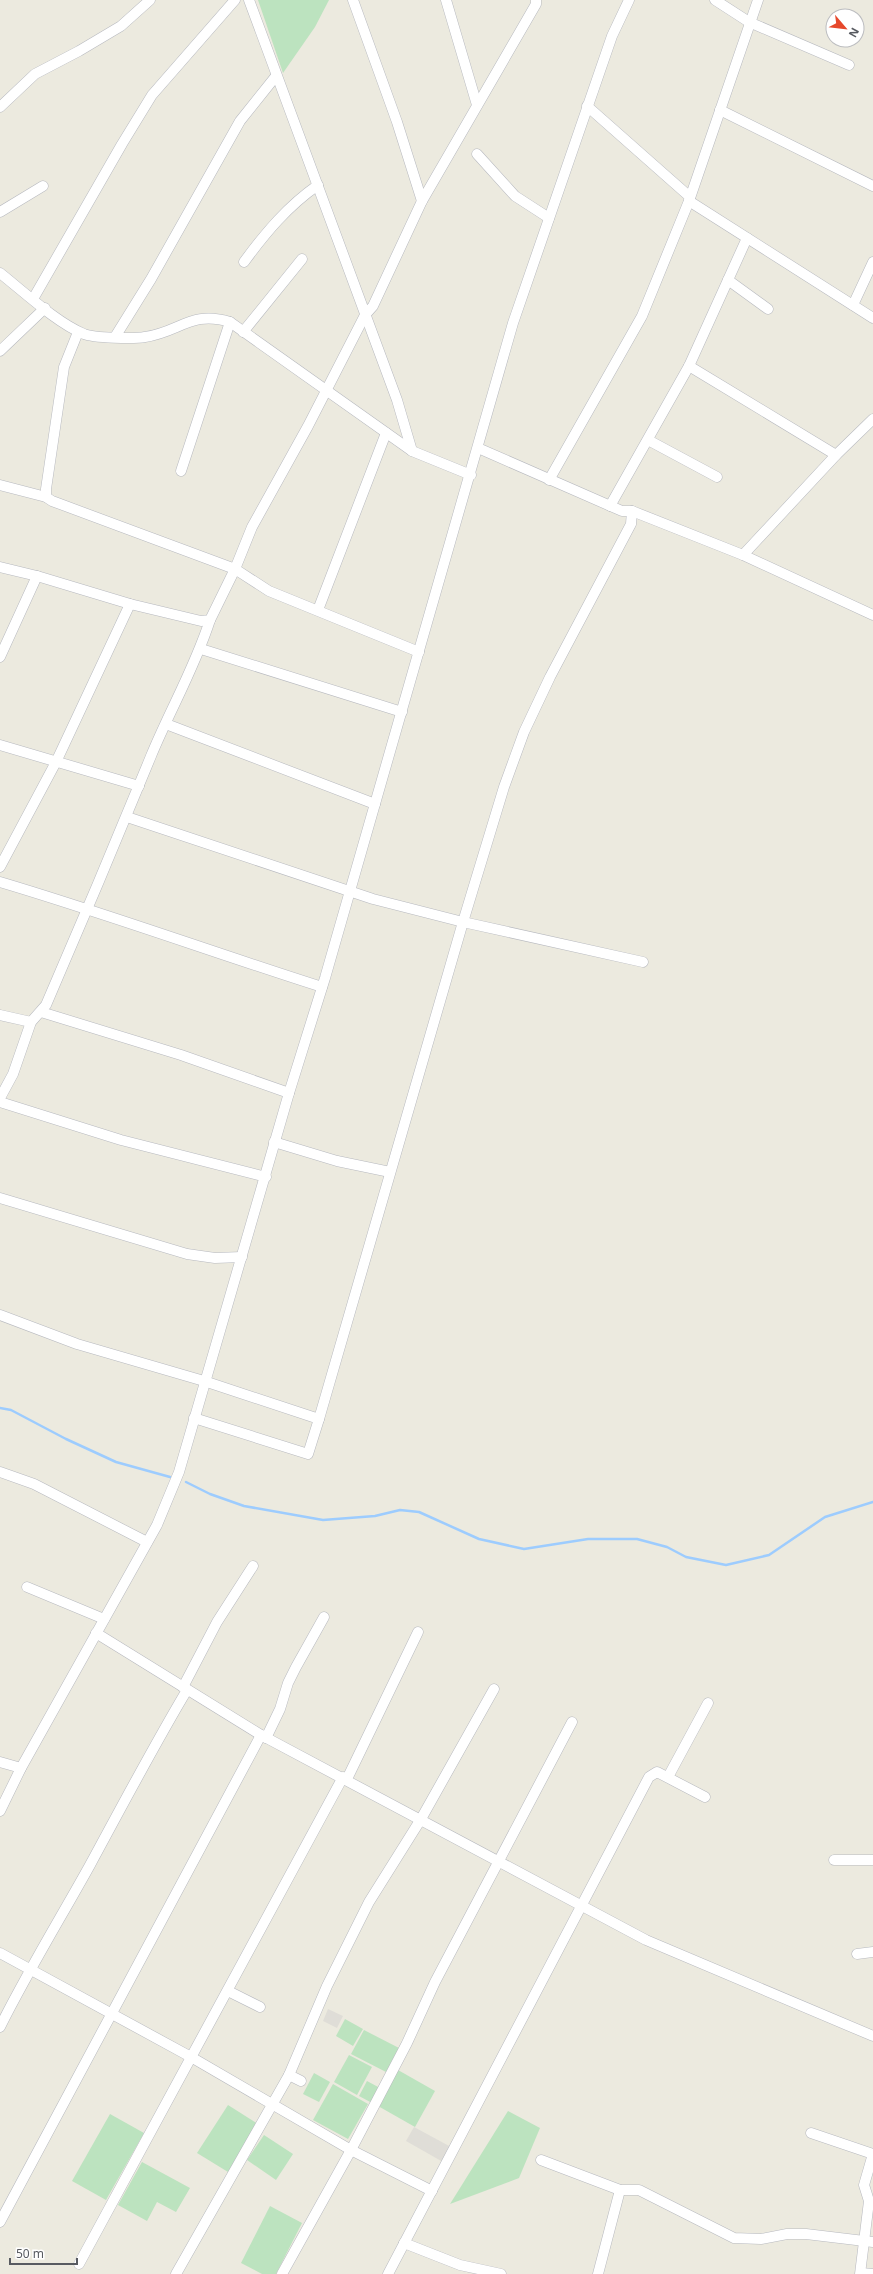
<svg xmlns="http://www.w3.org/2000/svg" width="873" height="2274" font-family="'Noto Sans',sans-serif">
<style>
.industrial{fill:#dfddd7}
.green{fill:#bce3bf}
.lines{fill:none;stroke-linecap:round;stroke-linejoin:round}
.stream{stroke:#9dccfe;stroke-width:2.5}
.minor-casing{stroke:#b7b9bf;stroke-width:11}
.minor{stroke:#fff;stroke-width:10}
</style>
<rect width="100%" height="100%" fill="#eceadf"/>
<!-- industrial -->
<g class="industrial">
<polygon points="328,2009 343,2016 337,2028 323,2021"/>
<polygon points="414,2127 451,2147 443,2162 406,2141"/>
</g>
<!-- green -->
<g class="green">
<polygon points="258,0 329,0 315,27 283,73"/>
<polygon points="345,2019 363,2029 353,2046 336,2036"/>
<polygon points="364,2030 399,2048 386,2072 351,2054"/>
<polygon points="349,2055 372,2067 357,2095 334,2082"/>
<polygon points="398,2070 435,2091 415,2127 378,2106"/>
<polygon points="314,2073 330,2082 319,2102 303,2094"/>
<polygon points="367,2081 380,2088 372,2103 359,2096"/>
<polygon points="333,2084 368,2104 348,2139 313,2120"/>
<polygon points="228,2105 258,2124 228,2172 197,2153"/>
<polygon points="508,2111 540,2128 519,2178 450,2204"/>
<polygon points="110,2114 144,2133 106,2200 72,2181"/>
<polygon points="264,2135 293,2154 276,2180 247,2160"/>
<polygon points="142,2162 190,2188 176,2212 157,2202 147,2221 118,2205"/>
<polygon points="270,2206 302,2223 276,2274 262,2274 241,2263"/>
</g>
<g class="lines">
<!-- stream -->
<g class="stream">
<polyline points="0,1408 11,1410 66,1439 116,1462 170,1477"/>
<polyline points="186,1482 210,1494 244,1506 323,1520 375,1516 400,1510 419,1512 479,1539 524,1549 588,1539 637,1539 667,1547 686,1557 726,1565 769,1555 825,1517 873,1502"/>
</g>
<defs>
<g id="minor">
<polyline points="249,0 397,400 412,451"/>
<polyline points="353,0 397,122 422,201"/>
<polyline points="446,0 477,105"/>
<polyline points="715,0 749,22 849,65"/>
<polyline points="587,106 690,197"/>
<polyline points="0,107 35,74 79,51 121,26 150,0"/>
<polyline points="720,110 873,186"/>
<polyline points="477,154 515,196 549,218"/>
<polyline points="689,201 873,318"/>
<polyline points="0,212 43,186"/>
<path d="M244 262C266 232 288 206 318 185"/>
<path d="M0 273C24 292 57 323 84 334 93 338 135 339 145 337 180 332 191 310 230 322L412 451 471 475"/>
<polyline points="728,280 768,309"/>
<polyline points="33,299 122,144 152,95 235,0"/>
<polyline points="853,305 873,262"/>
<polyline points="243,332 302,259"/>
<polyline points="115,337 151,279 240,121 276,76"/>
<polyline points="0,351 45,308"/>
<polyline points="689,366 836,455"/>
<polyline points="648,440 717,477"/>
<polyline points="181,471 230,322"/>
<polyline points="549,480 642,316 689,201 758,0"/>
<polyline points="0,485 46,497 52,501 235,569 252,527 308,426 365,315 373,306 422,201 536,4 536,0"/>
<polyline points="46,497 46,489 64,367 78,332"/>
<polyline points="610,506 689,366 747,238"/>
<polyline points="632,511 743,555 873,615"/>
<polyline points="743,555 836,455 873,419"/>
<polyline points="0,567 37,576 130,604 201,621 210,620 235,569 269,591 419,652"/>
<polyline points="318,610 386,433"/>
<polyline points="201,649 402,712"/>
<polyline points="0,657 37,576"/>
<polyline points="166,724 375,804"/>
<polyline points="0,745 139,786"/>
<polyline points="127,817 373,899 463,922 643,962"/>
<polyline points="0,867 56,762 130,604"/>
<path d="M0 882C108 914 215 953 322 987"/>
<polyline points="41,1012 181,1055 289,1093"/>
<polyline points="0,1015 31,1022"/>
<path d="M0 1098 13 1074 31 1022 46 1005C82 922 117 839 151 756 170 710 195 667 210 620"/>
<polyline points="0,1102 121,1140 266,1177"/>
<polyline points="274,1142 337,1161 390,1172"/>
<polyline points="0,1198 187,1254 215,1258 242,1257"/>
<polyline points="0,1315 77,1344 204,1381 319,1419 463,922 504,787 524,732 550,677 631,524 632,511 622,511 478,448"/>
<polyline points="194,1418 308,1454 319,1419"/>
<polyline points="0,1472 34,1484 147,1542"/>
<polyline points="27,1587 104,1619"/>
<polyline points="96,1633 261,1735 646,1940 873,2036"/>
<polyline points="183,1687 217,1622 253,1566"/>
<polyline points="266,1738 280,1709 288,1683 296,1667 324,1617"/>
<polyline points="0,1762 21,1768"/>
<polyline points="668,1777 708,1703"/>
<polyline points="347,1779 418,1632"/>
<polyline points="0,1811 21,1768 157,1525 179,1472 289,1093 325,978 513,323 612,36 629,0"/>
<polyline points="834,1860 873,1860"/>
<polyline points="0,1953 191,2057 351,2150 432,2191"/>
<polyline points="857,1954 873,1952"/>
<polyline points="228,1991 260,2007"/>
<path d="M0 2027C28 1971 60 1919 90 1865 122 1806 153 1747 187 1690"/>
<polyline points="289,2075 301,2081"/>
<polyline points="811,2133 873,2154"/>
<polyline points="541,2160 620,2190 639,2190 734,2238 761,2239 787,2234 806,2234 873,2242"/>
<polyline points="0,2222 261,1735"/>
<polyline points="404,2243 460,2265 501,2274"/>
<polyline points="79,2264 343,1777"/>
<polyline points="861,2273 873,2274"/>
<polyline points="176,2274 289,2075 327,1986 369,1902 421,1819 494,1689"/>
<polyline points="282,2274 351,2150 407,2043 435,1982 572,1722"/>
<polyline points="388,2274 649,1777 657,1772 705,1797"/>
<polyline points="598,2274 620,2190"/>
<polyline points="860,2274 869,2201 864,2185 873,2154"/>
</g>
</defs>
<!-- minor casing -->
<use href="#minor" class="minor-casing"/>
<!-- minor -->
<use href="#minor" class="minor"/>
</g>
<!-- north arrow -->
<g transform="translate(845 28) rotate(118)"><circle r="19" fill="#ffffff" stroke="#bcbdc0"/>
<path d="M0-3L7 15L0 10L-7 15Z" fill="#e6482b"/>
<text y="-6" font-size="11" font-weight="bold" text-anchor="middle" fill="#585b61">N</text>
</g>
<!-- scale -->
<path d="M10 2258v6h67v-6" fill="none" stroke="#585b61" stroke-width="2"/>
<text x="16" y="2258" font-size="12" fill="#585b61" stroke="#ffffff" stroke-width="3" paint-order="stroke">50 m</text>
</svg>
